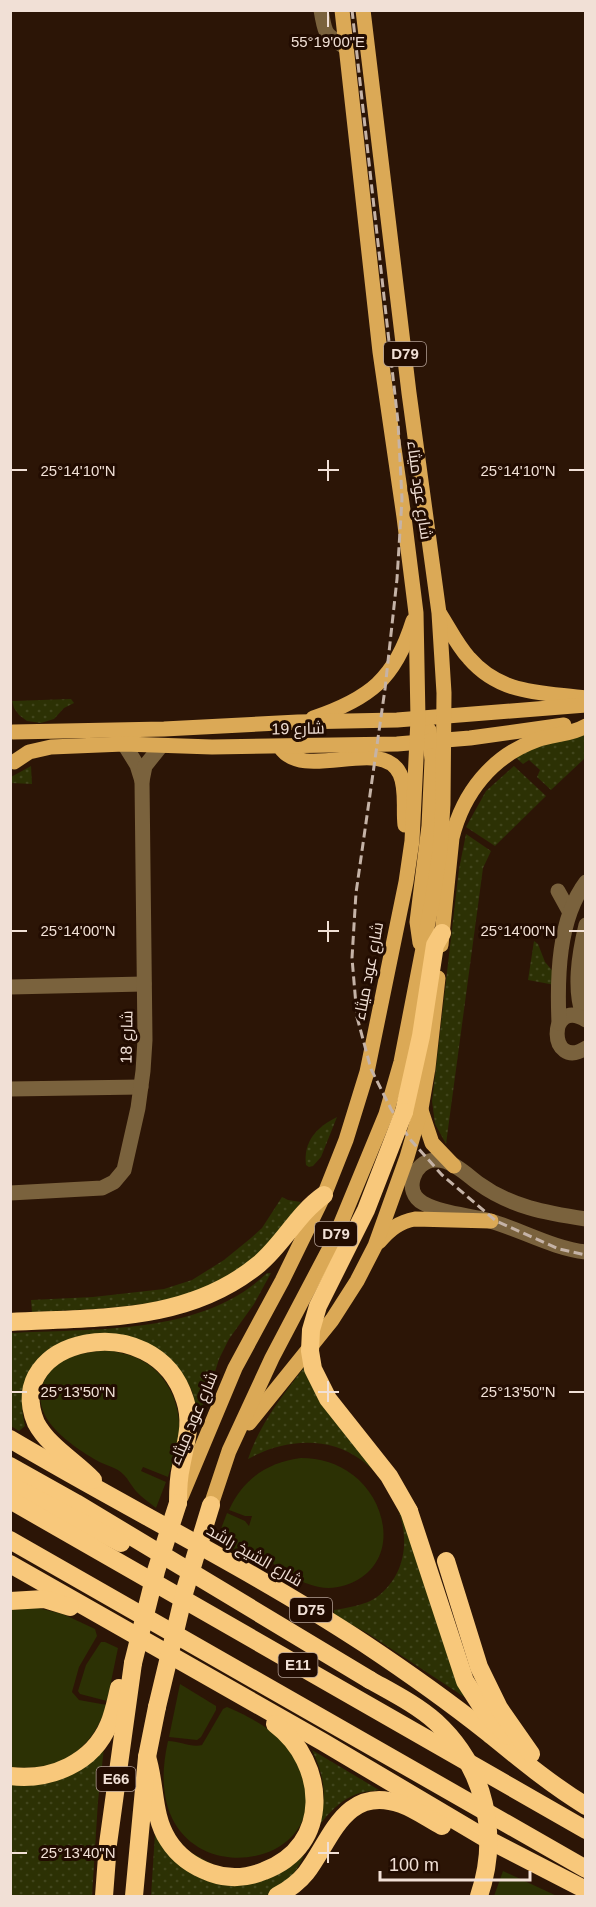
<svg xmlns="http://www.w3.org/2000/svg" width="596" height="1907" font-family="Helvetica,Cairo,sans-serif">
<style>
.grass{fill:url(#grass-dots)}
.garden{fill:#2c3104}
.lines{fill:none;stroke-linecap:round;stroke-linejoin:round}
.minor{stroke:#7a623d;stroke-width:15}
.major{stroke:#dba956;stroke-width:15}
.highway{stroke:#f8c87b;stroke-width:18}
.rail{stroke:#c5b3a7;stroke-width:3;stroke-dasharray:9 4.5;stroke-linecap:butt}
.highway-bridge{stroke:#f8c87b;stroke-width:18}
.ticks{fill:none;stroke:#f1e0d6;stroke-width:2}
.labels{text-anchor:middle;stroke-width:6;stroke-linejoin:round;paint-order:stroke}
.shield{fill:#220c01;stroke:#b3a096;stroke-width:1.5}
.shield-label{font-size:15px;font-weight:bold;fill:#f1e0d6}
.street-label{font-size:16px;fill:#f1e0d6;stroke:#220c01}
.ticks-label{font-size:15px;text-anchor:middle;fill:#f1e0d6;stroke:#220c01;stroke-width:6;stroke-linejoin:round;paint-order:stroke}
</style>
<defs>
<pattern id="grass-dots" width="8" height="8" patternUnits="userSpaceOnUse" patternTransform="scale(1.5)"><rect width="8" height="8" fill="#2c3104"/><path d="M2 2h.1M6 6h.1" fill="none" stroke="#41451c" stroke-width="1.8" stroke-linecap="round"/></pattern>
</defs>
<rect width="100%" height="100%" fill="#2c1506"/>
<!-- grass -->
<g class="grass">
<polygon points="71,699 74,703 64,708 54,719 41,723 27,721 19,715 14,708 12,701"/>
<polygon points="585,733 585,758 551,790 537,777 540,770 529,760 523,764 515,757 530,749"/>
<polygon points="31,766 32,784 11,783 11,777"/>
<polygon points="514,766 546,796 495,846 466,827 486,791"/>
<polygon points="466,834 491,851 483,868 446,1144 435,1124 432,1101 459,869"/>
<polygon points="534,941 538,944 545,962 556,975 555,985 528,980"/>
<path d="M337 1117 321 1157 313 1166 309 1167 306 1165C303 1141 317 1127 337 1117Z"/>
<path d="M282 1197 288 1200 301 1202 298 1207C287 1221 275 1237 263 1250 202 1310 111 1308 32 1312L31 1300 93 1297 164 1289 192 1280 224 1260 251 1238 262 1228Z"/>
<path d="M267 1273H271L254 1304 229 1339 219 1359 209 1391 197 1418C195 1408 195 1396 190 1387 151 1305 0 1319 25 1426L19 1431 11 1426 10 1333C94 1328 202 1336 267 1273Z"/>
<path d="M306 1365 390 1483 472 1702 367 1633 334 1615V1610C347 1608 366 1605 377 1597 433 1554 394 1465 336 1447 306 1438 275 1444 248 1459 260 1423 283 1395 306 1365Z"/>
<polygon points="104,1748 98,1801 92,1896 13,1896 10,1893 10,1784"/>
<path d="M312 1750 379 1790C374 1791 369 1791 364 1792 342 1797 330 1812 317 1828 328 1800 325 1777 312 1750Z"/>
<path d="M155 1833 249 1884C271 1880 288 1871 304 1855 297 1873 284 1886 268 1896H151Z"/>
</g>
<!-- garden -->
<g class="garden">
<path d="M110 1350C119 1353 129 1354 137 1358 167 1371 182 1405 179 1436 177 1450 172 1464 168 1477L143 1467 141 1471 166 1482 156 1508C149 1502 141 1497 135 1490 131 1485 128 1479 124 1475 116 1466 105 1466 96 1460 69 1444 26 1415 45 1379 58 1355 86 1352 110 1350Z"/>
<path d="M301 1458C320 1458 337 1463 353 1475 385 1499 399 1554 359 1579 347 1586 333 1590 319 1587 308 1585 291 1577 281 1571 275 1566 272 1560 263 1557 258 1555 251 1557 245 1556 236 1554 225 1546 216 1542L227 1513 245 1521 249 1526 252 1516H245L229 1510C243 1479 268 1462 301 1458Z"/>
<path d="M38 1608 63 1614 95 1629 97 1636 79 1667 72 1692 79 1700 107 1705C91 1752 59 1772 11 1767L10 1610Z"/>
<polygon points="101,1642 105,1642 118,1648 107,1701 80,1694 78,1691 86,1665"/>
<polygon points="180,1684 216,1706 216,1710 201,1737 197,1740 169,1737"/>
<path d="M227 1707C245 1714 280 1733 290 1750 294 1755 296 1761 298 1766 352 1878 130 1907 168 1741 179 1741 192 1748 202 1745L223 1709Z"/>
<polygon points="503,1871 557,1896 494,1896"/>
</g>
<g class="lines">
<!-- minor -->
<g class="minor">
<path d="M321 10C326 40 326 32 347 49"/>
<polyline points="124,744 137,765 142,781"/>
<polyline points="558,891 569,911"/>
<polyline points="10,987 144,984"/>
<path d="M584 1018C573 990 579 954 586 925"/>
<path d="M586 1020C547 996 548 1072 586 1048"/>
<path d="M559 1023C557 978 558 919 586 882"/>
<polyline points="10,1089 141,1087"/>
<polyline points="10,1193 102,1188 114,1182 124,1170 138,1108 143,1071 145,1040 142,781 145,766 161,746"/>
<path d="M586 1219C546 1213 511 1207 478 1183 466 1174 451 1159 435 1160 413 1161 403 1192 423 1203 443 1214 469 1215 490 1221 522 1230 552 1248 586 1252"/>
</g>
<!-- major -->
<g class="major">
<path d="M440 614C449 628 457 645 469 658 501 695 541 692 586 698"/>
<path d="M313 718C369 699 395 679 413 621"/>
<polyline points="418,719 429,730 432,760 429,826 417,922 420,943"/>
<polyline points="13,732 164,729 298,722 397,720 586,705"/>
<path d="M280 747C303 783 382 735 400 774 407 789 403 809 405 825"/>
<polyline points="14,762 29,752 51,747 124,744 212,747 397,744 470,738 564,725"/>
<path d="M441 945 452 838C463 793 492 756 537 740 553 734 571 735 586 726"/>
<polyline points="421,1110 432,1143 454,1166"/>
<path d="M379 1242C390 1229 399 1222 415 1219L491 1221"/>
<polyline points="249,1423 332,1320 357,1281 375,1246 407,1157 421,1109 428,1068 438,978"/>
<polyline points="181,1497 235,1368 282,1281 325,1193 346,1140 367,1072 406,882 412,841 418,719 416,613 404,517 380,352 342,10"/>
<polyline points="211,1505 229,1451 272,1358 334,1240 386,1114 401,1062 432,902 440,851 443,804 444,693 439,613 409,393 363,10"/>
</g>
<!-- highway -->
<g class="highway">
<polyline points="404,1112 421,1036 435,945 442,933"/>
<path d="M10 1322C97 1317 188 1323 259 1264 283 1244 298 1213 324 1195"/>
<path d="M10 1439C128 1509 251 1569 365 1644 407 1672 448 1701 487 1732 519 1758 550 1784 586 1806"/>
<polyline points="10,1466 76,1503 370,1680"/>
<path d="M93 1480C75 1461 49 1447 36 1423 0 1339 155 1303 185 1400 193 1424 185 1444 181 1467 178 1479 178 1491 178 1503"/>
<polyline points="10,1485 121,1543"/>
<polyline points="10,1500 586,1830"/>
<polyline points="409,1511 465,1681 485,1712 508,1736"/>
<polyline points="10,1540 586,1869"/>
<polyline points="446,1561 479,1667 499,1708 531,1754"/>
<polyline points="10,1564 323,1742 485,1838 586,1890"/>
<polyline points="10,1601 44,1599 70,1607"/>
<path d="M147 1757C156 1785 152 1815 168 1840 178 1856 194 1867 211 1873 228 1879 247 1878 264 1871 332 1846 327 1763 275 1724"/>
<path d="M10 1776C51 1781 93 1763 109 1724 114 1712 116 1700 119 1688"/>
<polyline points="104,1896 108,1844 133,1663"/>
<polyline points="134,1896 147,1757 157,1707"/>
<path d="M277 1896C288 1890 298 1883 306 1873 331 1841 344 1784 401 1804 415 1809 429 1819 442 1826"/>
</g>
<!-- rail -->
<polyline class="rail" points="352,10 398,422 402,499 397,579 385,689 356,893 352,958 357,1017 371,1069 391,1109 409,1138 442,1175 496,1221 559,1249 586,1255"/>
<!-- highway-bridge -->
<g class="highway-bridge">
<polyline points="404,1112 366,1210 318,1306 311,1330 310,1351 313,1369 328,1399 389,1476 409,1511"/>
<polyline points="133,1663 156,1571 178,1503"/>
<path d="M370 1680C393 1693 417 1705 436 1722 485 1767 500 1835 479 1896"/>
<polyline points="157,1707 185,1590 211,1505"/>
</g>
</g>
<!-- ticks -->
<path class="ticks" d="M328 12V27M328 460V481M12 470H27M318 470H339M569 470H584M328 921V942M12 931H27M318 931H339M569 931H584M328 1381V1402M12 1392H27M318 1392H339M569 1392H584M328 1842V1863M12 1853H27M318 1853H339"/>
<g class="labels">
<!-- shield labels -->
<g class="shield">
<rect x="384" y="342" width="42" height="24" rx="4.5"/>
<rect x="315" y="1222" width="42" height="24" rx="4.5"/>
<rect x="290" y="1598" width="42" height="24" rx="4.5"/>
<rect x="278.5" y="1653" width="39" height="24" rx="4.5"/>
<rect x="96.5" y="1767" width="39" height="24" rx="4.5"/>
</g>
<g class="shield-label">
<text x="405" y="359">D79</text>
<text x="336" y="1239">D79</text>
<text x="311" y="1615">D75</text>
<text x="298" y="1670">E11</text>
<text x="116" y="1784">E66</text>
</g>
<!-- street labels -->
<g class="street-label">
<text transform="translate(420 490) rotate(82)" y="6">شارع عود ميثاء</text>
<text transform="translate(298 728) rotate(-1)" y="6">شارع 19</text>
<text transform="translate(368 971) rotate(-79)" y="6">شارع عود ميثاء</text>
<text transform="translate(126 1037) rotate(-89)" y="6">شارع 18</text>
<text transform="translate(193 1418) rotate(-67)" y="6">شارع عود ميثاء</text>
<text transform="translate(255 1555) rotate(30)" y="6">شارع الشيخ راشد</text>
</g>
</g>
<g class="ticks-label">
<text x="328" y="47">55°19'00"E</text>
<text x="78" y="476">25°14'10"N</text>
<text x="518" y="476">25°14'10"N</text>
<text x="78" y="936">25°14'00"N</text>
<text x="518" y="936">25°14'00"N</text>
<text x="78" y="1397">25°13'50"N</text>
<text x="518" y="1397">25°13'50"N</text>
<text x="78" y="1858">25°13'40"N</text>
</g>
<!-- border -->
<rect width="596" height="1907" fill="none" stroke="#f1e0d6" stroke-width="24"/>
<!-- scale -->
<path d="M380 1871v9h150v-9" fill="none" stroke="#f1e0d6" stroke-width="3"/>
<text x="389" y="1871" font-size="18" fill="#f1e0d6" stroke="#220c01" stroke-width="4.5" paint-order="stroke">100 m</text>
</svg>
